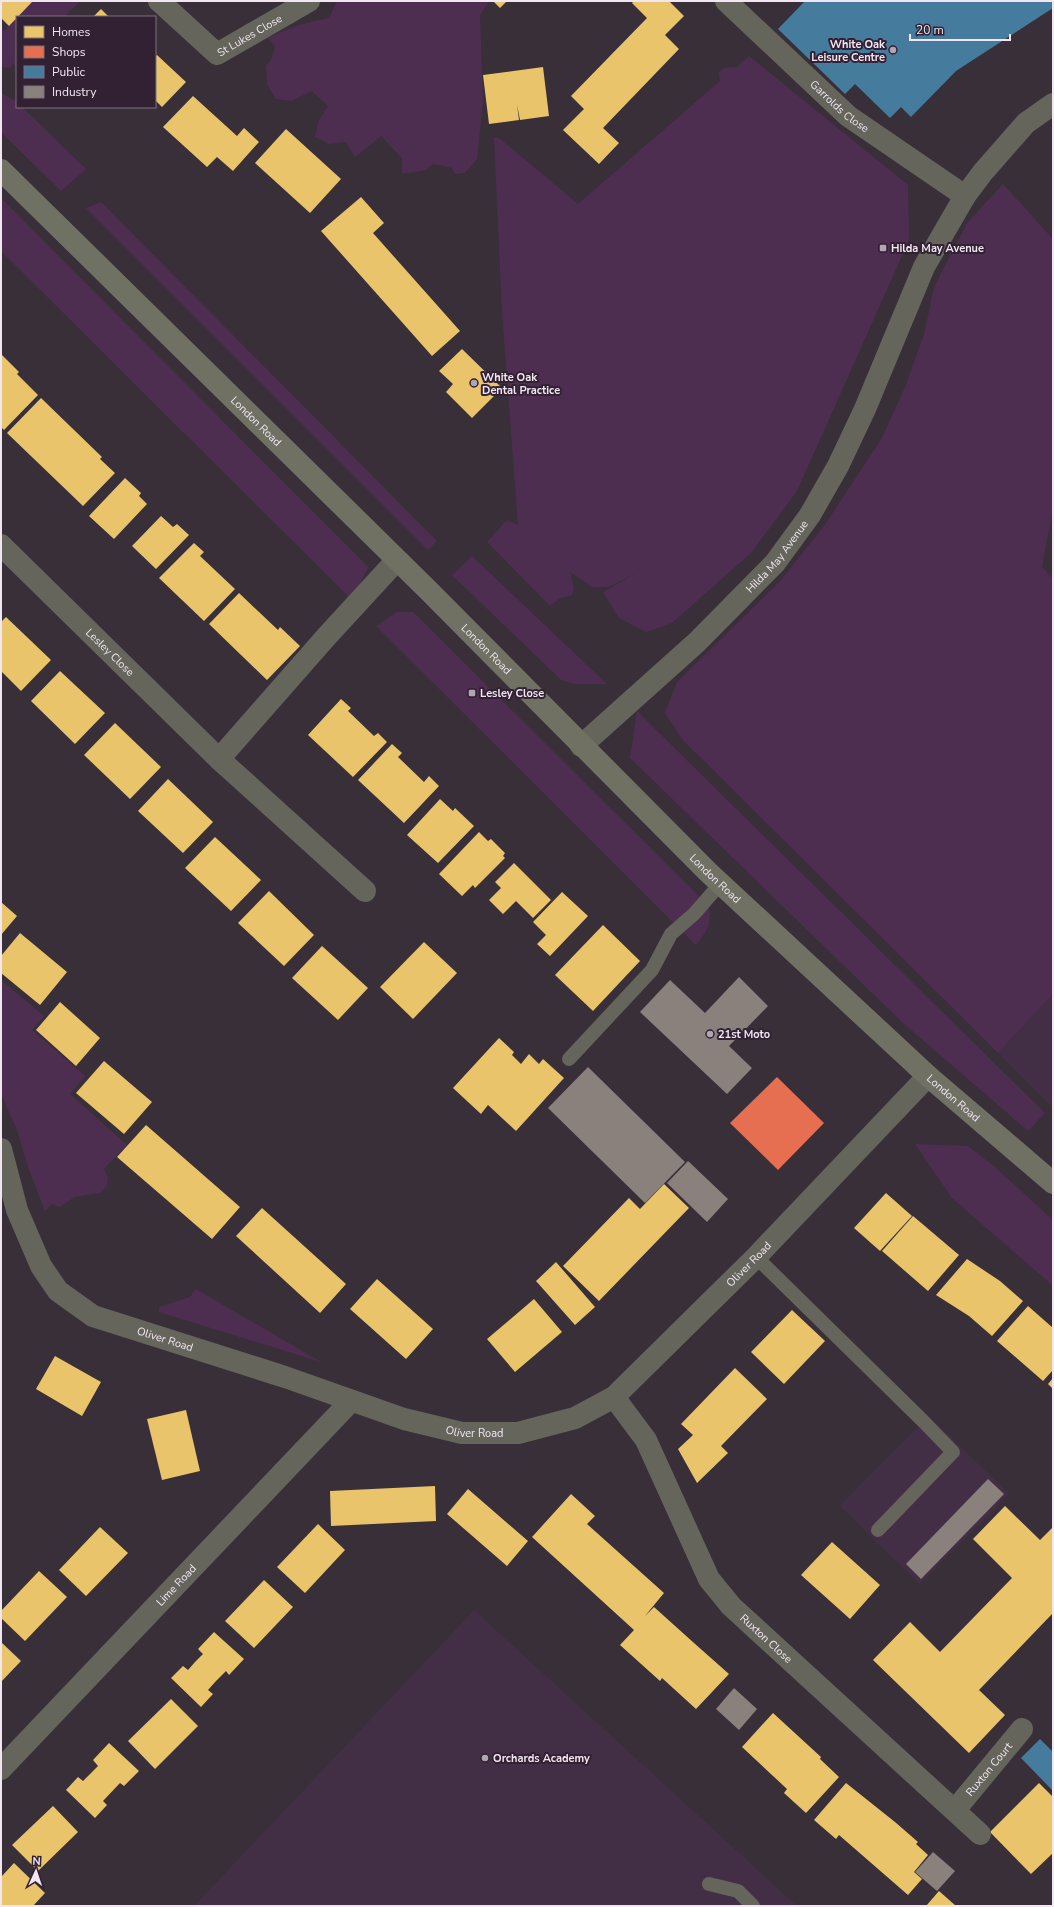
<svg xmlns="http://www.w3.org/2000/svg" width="1054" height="1907" font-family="'Nunito Sans',sans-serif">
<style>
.built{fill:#432f45}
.green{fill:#4e2e50}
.homes{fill:#e9c46a}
.shops{fill:#e76f51}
.public{fill:#457b9d}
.industry{fill:#8a817c}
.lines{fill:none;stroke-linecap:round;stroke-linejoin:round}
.lane{stroke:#66655b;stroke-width:14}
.street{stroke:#66655b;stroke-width:22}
.secondary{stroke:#707063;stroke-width:22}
.poi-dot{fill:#b0a6b1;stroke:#322133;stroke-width:1.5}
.labels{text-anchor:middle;stroke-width:4;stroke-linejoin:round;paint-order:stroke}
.street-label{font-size:11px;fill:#f1e6f2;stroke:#322133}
.poi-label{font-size:11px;font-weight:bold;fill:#f1e6f2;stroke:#322133;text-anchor:start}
</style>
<rect width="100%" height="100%" fill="#382f39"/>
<!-- built -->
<g class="built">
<polygon points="1053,994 1053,1108 998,1053"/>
<polygon points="929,1416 1009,1494 920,1584 840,1506"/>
<polygon points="474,1610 797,1906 194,1906"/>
</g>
<!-- green -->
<g class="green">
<polygon points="33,1 80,1 64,17 18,17"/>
<path d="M337 1H489L480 15 483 101 477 159 465 173 455 174 452 168 433 164 426 170 402 174V158L381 136 355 157 346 142 329 144 315 137 319 120 328 106 312 91 291 101 276 99 267 84 266 66 271 60 275 46 268 38C288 28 307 22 329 18Z"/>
<polygon points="17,18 17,66 16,67 12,63 11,67 5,68 1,66 1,28 4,31"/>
<polygon points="749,56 908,185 909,240 797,491 751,553 672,623 646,632 619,618 603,592 641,570 609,587 592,587 570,572 574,587 572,595 559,599 550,606 487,542 507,520 518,525 502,312 494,137 499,138 578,204 720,81 719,72 724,68 737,67"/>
<polygon points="1,93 17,102 17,107 22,107 86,169 61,191 1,132"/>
<polygon points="1003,184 1053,239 1053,509 1042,567 1053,579 1053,994 998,1053 682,739 665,713 677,682 780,581 824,526 882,438 905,387 924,335 934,287 967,223"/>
<polygon points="1,198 368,567 352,600 1,251"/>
<polygon points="101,202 437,541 428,550 86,208"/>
<polygon points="472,556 607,684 574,684 561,680 452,575"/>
<path d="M397 612H413L709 906C712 924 707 931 696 945L376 626Z"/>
<polygon points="637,711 1045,1113 1028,1131 903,1023 630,758"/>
<polygon points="1,980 44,1016 32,1030 85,1076 70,1094 127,1145 104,1169 108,1177 107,1186 100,1193 75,1197 59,1207 52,1204 45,1211 27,1164 17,1130 1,1094"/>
<polygon points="915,1144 968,1146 995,1167 1053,1220 1053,1286 952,1198"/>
<polygon points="196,1289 321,1362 159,1312 159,1307 190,1297"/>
</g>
<!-- homes -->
<g class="homes">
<polygon points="1,1 33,1 9,26 1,18"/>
<polygon points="493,1 507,1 500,8"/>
<polygon points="634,1 669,1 684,16 665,35 679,49 603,128 619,143 599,164 563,130 584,109 571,96 647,18 632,3"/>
<polygon points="101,9 109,17 93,17"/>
<polygon points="157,55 186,82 162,107 155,100 155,57"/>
<polygon points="543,67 549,116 520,120 517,105 519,120 489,124 483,75"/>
<polygon points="193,96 237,136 244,128 259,142 233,171 217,157 207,167 163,127"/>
<polygon points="286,129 341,179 310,213 255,163"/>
<polygon points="361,197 384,223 373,233 460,331 432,356 321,231"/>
<polygon points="462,349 502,388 472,418 446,392 453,384 439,371"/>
<polygon points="1,354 19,372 17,374 38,395 4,430 1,427"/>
<polygon points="41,398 102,457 100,459 115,473 83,506 7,433"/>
<polygon points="125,478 141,493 139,496 147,504 114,539 89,516"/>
<polygon points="161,516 173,527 177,524 189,535 156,569 132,546"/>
<polygon points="194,543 204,552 200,556 235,589 204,621 159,578"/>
<polygon points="239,593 278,630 280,627 300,646 267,680 209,624"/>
<polygon points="6,617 51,660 21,691 1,671 1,622"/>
<polygon points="60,671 105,713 75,744 31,701"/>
<polygon points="341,699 351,708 348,711 374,736 378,733 387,742 353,777 308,735"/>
<polygon points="115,723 161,767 130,799 84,755"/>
<polygon points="392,744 402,753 398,757 424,782 429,776 439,786 404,823 358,780"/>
<polygon points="168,779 213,822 183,853 138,811"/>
<polygon points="440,799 453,811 455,808 474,826 438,863 407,835"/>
<polygon points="479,832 488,841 491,839 505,853 503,856 505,858 475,888 473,885 462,896 439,874"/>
<polygon points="215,837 261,880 231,911 185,868"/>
<polygon points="514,863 551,900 533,918 516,901 503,914 489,900 501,888 495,882"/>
<polygon points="269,891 314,935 284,966 238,923"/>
<polygon points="562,892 588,916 550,956 537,944 546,935 533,922"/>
<polygon points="1,902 17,916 1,935"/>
<polygon points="603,925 640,961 593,1011 555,975"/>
<polygon points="20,933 67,972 40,1005 1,973 1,956"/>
<polygon points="424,942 457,973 413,1019 380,987"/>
<polygon points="322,946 368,988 338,1020 292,978"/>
<polygon points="60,1002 100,1038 76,1066 36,1030"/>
<polygon points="499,1038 514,1052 512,1055 521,1064 529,1054 539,1064 543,1059 564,1078 516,1131 488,1105 481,1114 453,1088"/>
<polygon points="104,1061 152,1102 124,1134 76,1093"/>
<polygon points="146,1125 240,1207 212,1239 117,1157"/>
<polygon points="664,1184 689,1208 599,1301 563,1266 629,1198 640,1209"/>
<polygon points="886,1193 912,1216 880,1251 854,1228"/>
<polygon points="262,1208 346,1284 320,1313 236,1236"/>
<polygon points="913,1216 959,1255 928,1291 882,1251"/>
<polygon points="967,1259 1000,1281 1023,1301 992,1336 969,1316 936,1295"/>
<polygon points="556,1262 595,1307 575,1325 536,1281"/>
<polygon points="377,1279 433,1329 406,1359 350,1309"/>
<polygon points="534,1299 562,1332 515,1372 487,1339"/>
<polygon points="1028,1306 1053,1328 1053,1370 1043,1381 997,1341"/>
<polygon points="792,1310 825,1341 784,1384 751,1352"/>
<polygon points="55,1356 101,1382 82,1416 36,1389"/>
<polygon points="735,1368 767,1399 721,1446 728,1453 697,1483 678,1449 693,1435 681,1424"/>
<polygon points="1053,1378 1053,1389 1048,1384"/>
<polygon points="186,1410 200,1471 162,1480 147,1419"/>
<polygon points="435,1486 436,1521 331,1526 330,1491"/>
<polygon points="468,1489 528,1541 507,1566 447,1514"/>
<polygon points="571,1494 595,1516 587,1524 664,1593 645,1616 654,1607 694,1643 691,1647 694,1643 729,1674 696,1709 662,1678 660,1681 620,1645 634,1630 532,1537"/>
<polygon points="1005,1506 1040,1540 1053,1527 1053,1613 979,1690 1005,1715 969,1753 873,1660 910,1622 940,1652 1012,1578 973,1539"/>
<polygon points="318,1524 345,1550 305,1593 277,1567"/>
<polygon points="100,1527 128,1553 86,1596 59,1570"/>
<polygon points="832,1542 880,1585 850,1619 801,1575"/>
<polygon points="39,1571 67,1597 25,1641 1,1618 1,1611"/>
<polygon points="264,1580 293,1607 254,1648 225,1621"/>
<polygon points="214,1632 244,1659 229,1675 226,1671 216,1681 208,1690 213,1694 201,1707 171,1678 183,1666 188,1670 195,1662 203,1654 198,1649"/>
<polygon points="1,1642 21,1661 1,1682"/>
<polygon points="171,1699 198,1726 155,1769 128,1741"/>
<polygon points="773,1713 821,1757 820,1759 839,1777 806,1813 784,1793 787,1789 742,1747"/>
<polygon points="109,1743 139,1771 124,1786 120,1783 103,1801 107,1805 95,1818 66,1790 78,1777 83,1781 98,1766 93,1760"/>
<polygon points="846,1783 895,1822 918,1842 916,1844 928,1855 914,1872 922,1879 908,1895 839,1835 836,1839 814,1820"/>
<polygon points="1039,1783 1053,1797 1053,1853 1031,1874 990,1832"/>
<polygon points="53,1806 78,1832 38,1871 12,1845"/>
<polygon points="14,1863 45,1893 33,1906 1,1906 1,1877"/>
<polygon points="939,1891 956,1906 926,1906"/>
</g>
<!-- shops -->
<polygon class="shops" points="777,1077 824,1123 778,1170 730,1123"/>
<!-- public -->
<g class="public">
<polygon points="805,1 1053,1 1053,8 956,71 911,117 901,107 890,118 855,84 845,94 778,29"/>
<polygon points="1040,1739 1053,1752 1053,1791 1021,1758"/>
</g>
<!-- industry -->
<g class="industry">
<polygon points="739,977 768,1006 729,1046 752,1068 727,1094 640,1012 670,980 705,1013"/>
<polygon points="588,1067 685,1162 645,1203 548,1108"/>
<polygon points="688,1161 728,1199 707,1222 667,1183"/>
<polygon points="988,1479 1004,1494 921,1579 906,1564"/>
<polygon points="734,1688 757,1709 739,1730 716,1709"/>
<polygon points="933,1852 955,1871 937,1891 915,1872"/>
</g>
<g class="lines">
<!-- lane -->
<g class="lane">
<polyline points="569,1059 652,970 671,934 694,914 721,883"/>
<polyline points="756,1257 923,1421 953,1452 878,1530"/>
<polyline points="709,1884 738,1891 753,1906"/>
</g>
<!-- street -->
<g class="street">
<path id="s1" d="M159 1 217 54 309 1"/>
<path id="s2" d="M726 1 848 116 965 196"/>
<path id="s3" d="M1 545 219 759 365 891"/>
<path id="s4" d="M581 746 697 642 775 563 810 515 838 466 865 409 924 267 965 196 983 172 1026 123 1053 104"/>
<polyline points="219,759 327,636 396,561"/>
<path id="s5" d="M1 1149 17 1210 41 1266 58 1291 93 1316 285 1377 404 1419 462 1433H518L575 1418 614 1397 756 1257 928 1076"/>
<path id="s6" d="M614 1397 646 1440 709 1579 731 1606 980 1834"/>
<path id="s7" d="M1 1769 351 1401"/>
<path id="s8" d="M955 1810 1022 1729"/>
</g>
<!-- secondary -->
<path class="secondary" id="s9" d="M1 170 429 591 708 872 928 1076 1053 1183"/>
</g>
<!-- markers -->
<g class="poi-dot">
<circle cx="893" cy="50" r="4"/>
<rect x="879" y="244" width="8" height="8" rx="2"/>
<circle cx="474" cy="383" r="4"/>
<rect x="468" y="689" width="8" height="8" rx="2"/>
<circle cx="710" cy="1034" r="4"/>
<circle cx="485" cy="1758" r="4"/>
</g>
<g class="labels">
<!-- street labels -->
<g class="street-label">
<text dy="4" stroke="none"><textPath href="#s1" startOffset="116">St Lukes Close</textPath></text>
<text dy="4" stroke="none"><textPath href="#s2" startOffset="155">Garrolds Close</textPath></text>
<text dy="4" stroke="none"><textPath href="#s9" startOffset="358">London Road</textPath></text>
<text dy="4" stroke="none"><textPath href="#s4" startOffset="273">Hilda May Avenue</textPath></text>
<text dy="4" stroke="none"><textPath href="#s9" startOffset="682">London Road</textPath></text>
<text dy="4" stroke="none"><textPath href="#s3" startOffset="153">Lesley Close</textPath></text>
<text dy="4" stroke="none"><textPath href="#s9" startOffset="1006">London Road</textPath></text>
<text dy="4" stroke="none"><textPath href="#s9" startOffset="1330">London Road</textPath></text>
<text dy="4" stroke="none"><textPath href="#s5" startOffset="933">Oliver Road</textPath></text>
<text dy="4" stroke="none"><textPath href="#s5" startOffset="273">Oliver Road</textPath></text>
<text dy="4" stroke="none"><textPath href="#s5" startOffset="597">Oliver Road</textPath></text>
<text dy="4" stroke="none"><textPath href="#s7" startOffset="254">Lime Road</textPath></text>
<text dy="4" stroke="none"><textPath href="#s6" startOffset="289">Ruxton Close</textPath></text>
<text dy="4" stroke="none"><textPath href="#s8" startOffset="53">Ruxton Court</textPath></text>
</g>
<!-- poi labels -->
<g class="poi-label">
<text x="885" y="48" text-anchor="end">White Oak<tspan x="885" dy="13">Leisure Centre</tspan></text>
<text x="891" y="252">Hilda May Avenue</text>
<text x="482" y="381">White Oak<tspan x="482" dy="13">Dental Practice</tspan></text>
<text x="480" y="697">Lesley Close</text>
<text x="718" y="1038">21st Moto</text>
<text x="493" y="1762">Orchards Academy</text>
</g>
</g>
<!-- border -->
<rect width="1054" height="1907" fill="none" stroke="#f1e6f2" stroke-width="4"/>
<!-- legend -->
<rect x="16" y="16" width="140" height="92" fill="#322133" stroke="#7e707f"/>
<rect x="24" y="26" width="20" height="12" fill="#e9c46a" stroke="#7e707f"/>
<text x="52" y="36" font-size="12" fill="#f1e6f2">Homes</text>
<rect x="24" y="46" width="20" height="12" fill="#e76f51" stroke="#7e707f"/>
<text x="52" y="56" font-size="12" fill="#f1e6f2">Shops</text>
<rect x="24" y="66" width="20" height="12" fill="#457b9d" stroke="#7e707f"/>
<text x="52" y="76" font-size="12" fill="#f1e6f2">Public</text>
<rect x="24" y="86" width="20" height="12" fill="#8a817c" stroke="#7e707f"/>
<text x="52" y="96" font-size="12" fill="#f1e6f2">Industry</text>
<!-- north arrow -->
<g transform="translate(36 1871) rotate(3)" stroke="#322133" stroke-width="3" paint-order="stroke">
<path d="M0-3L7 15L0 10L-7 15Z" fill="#f1e6f2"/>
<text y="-6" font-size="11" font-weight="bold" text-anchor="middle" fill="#f1e6f2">N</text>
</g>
<!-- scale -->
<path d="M910 34v6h100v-6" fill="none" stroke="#f1e6f2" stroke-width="2"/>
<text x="916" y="34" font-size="12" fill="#f1e6f2" stroke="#322133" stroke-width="3" paint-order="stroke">20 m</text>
</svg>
